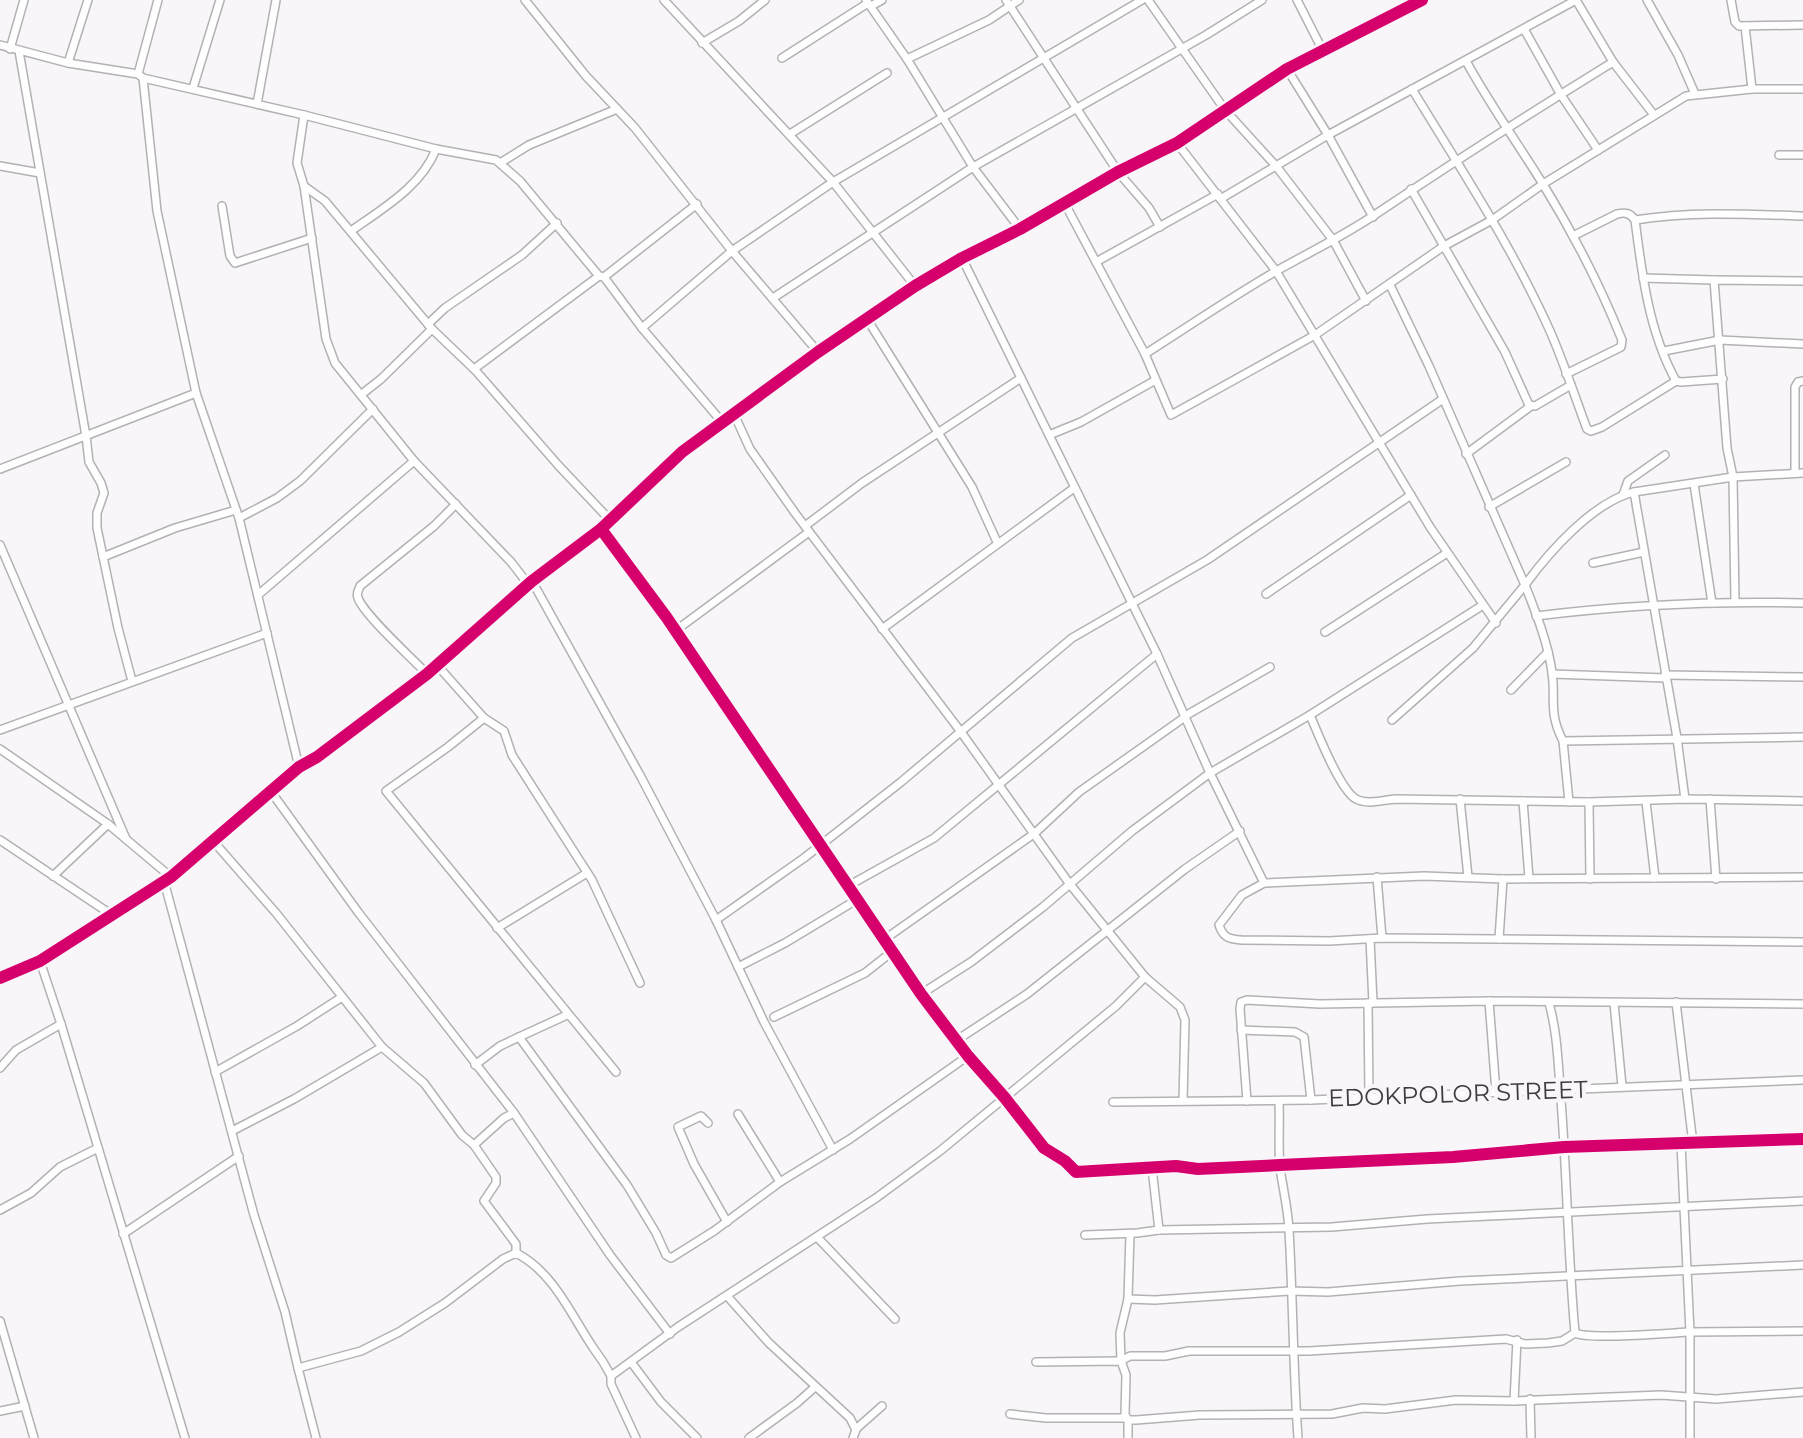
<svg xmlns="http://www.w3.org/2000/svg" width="1803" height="1438" font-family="Montserrat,sans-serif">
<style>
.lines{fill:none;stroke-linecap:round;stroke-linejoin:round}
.minor-casing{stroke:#b3b1b4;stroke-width:10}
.minor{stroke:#fefefe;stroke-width:7}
.cycleway-casing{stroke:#f9f5fa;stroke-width:17}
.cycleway{stroke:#d6006c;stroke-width:12}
.labels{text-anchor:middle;stroke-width:8;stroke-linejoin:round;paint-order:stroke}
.street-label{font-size:24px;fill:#3d3b3d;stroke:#f9f5fa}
</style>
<rect width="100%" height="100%" fill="#f8f6f9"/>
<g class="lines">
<defs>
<g id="minor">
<polyline points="525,0 586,76 635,128 732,251 818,352"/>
<polyline points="664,0 833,182 915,286"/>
<polyline points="1006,0 1118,172 1149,208 1160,227"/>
<polyline points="1148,0 1225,110 1276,166 1333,240 1366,301"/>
<polyline points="1297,0 1323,51"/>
<polyline points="1576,0 1613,62 1654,115"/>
<polyline points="1647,0 1678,55 1695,94"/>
<polyline points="1731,0 1735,22 1739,26 1803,25"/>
<polyline points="871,6 882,0"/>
<polyline points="1745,26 1752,89"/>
<polyline points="1524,29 1561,95 1598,150"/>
<polyline points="702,43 739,21 765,0"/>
<polyline points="0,45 68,63 138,74 143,78 304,115 436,149 496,160 520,181 599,276 604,277 642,328 722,422"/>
<polyline points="10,49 24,0"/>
<polyline points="19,51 86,436 89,462 101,483 104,493 97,513 97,528 118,628 132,681"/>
<polyline points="782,58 868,3"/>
<polyline points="907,59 989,20 1019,0"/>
<path d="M1466 61C1489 103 1516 141 1541 181 1572 231 1600 285 1622 340L1621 347 1566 374"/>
<polyline points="68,63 88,0"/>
<polyline points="1287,69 1328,135 1373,217"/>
<polyline points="138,74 158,0"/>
<polyline points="143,78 157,211 196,393 239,518 299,767"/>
<polyline points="193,88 220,0"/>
<path d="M1412 89C1460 168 1512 246 1550 331 1564 363 1575 397 1587 429L1591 431 1602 427 1676 381"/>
<polyline points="257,104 276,0"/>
<polyline points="304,115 297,163 304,186 326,339 335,363 414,461 511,562 528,584"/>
<polyline points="790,134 887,73"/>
<polyline points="1177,143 1276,271 1430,527 1496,623"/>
<polyline points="1779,155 1803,155"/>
<polyline points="500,163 529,145 617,109"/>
<polyline points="0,166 40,173"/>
<polyline points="304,186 325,201 432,329 476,371 558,465 609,519"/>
<polyline points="1411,189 1505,352 1529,405 1535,406 1571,385"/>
<polyline points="1222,198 1328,135 1576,0"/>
<polyline points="1064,202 1145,354 1171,415 1315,335 1444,246 1492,220 1543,184 1686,96 1752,89 1803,89"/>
<polyline points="222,206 230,256 235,263 312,238"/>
<path d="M1635 220C1691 211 1747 214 1803 216"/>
<polyline points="1020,229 973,167 1206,35 1262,0"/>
<path d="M351 231C382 209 422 186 436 149"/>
<path d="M1573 236 1617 214C1626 212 1630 213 1635 220 1642 275 1649 332 1676 381L1681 382 1723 379"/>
<polyline points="962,258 1049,435"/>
<polyline points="1096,262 1218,194"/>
<polyline points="604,277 697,204"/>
<polyline points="1643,278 1714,280"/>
<polyline points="1390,285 1429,366 1525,585 1473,648 1392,720"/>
<polyline points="773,298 973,167 907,59 866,0"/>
<polyline points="867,319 972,487 997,542"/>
<polyline points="428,324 445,308 522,255 557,223"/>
<polyline points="642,328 732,251 833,182 1142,0"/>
<polyline points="1664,351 1720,340 1803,344"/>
<path d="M1145 354C1189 326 1233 296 1278 270 1310 252 1343 236 1373 216 1452 163 1532 112 1613 62"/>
<polyline points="474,369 599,276"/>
<path d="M1154 381 1081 422 1049 435 1157 654 1210 773 1264 883 1242 895 1219 925C1223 937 1228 939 1241 940L1329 941 1382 938 1803 942"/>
<polyline points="362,394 381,379 432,329"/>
<polyline points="734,414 750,449 795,513 961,732 1069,883 1145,977 1180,1007 1185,1020 1183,1101"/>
<polyline points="1466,454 1531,406"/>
<polyline points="0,469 196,393"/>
<polyline points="1795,473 1795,387 1798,382 1803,381"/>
<polyline points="1694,484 1712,603"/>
<path d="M1634 492C1593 502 1549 552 1525 585 1536 613 1548 643 1552 672 1556 700 1548 712 1563 741L1803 737"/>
<polyline points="1623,495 1628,481 1665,455"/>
<polyline points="1489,507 1566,462"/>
<polyline points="239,518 277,498 300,481 373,409"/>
<polyline points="805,526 862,483 1021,378"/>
<polyline points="601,529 667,618 921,994 968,1056 1005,1098 1044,1148 1065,1161 1076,1172 1176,1166 1198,1169 1280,1165 1453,1157 1564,1147 1803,1139"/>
<polyline points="0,545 126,839"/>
<polyline points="103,557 175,528 236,510"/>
<polyline points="1593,563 1644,552"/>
<polyline points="532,581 641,777 716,920 764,1022 833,1150"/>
<polyline points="1266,594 1411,495"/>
<polyline points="258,595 414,461"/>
<polyline points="1735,602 1733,477 1727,448 1714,280 1803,281"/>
<path d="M1536 616C1625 605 1714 601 1803 603"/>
<polyline points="882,629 1074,488"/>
<polyline points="675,631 809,532"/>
<polyline points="1325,632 1447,553"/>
<polyline points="437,665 484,718 504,731 512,755 592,880 640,983"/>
<path d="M427 674C413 659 364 615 358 598 356 593 358 592 360 586L434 526 456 504"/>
<polyline points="1552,674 1666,678"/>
<polyline points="1665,675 1803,677"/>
<polyline points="1511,690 1548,652"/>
<polyline points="1310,715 1483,605"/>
<polyline points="1185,716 1270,667"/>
<polyline points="484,718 448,747 386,791 616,1072"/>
<polyline points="0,730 267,633"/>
<polyline points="1563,741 1569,802"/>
<polyline points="0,749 108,824 171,877"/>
<polyline points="272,793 358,912 514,1113 610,1255 670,1334"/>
<polyline points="1460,799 1468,877"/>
<polyline points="1685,799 1677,738 1634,492 1733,477 1803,473"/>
<polyline points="1710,799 1716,879"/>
<polyline points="1523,801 1529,878"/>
<polyline points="1589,802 1590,879"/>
<polyline points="1646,802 1655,878"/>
<polyline points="0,840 112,915"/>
<polyline points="214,842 276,913 382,1047 294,1099 232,1131"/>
<polyline points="53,876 108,824"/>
<polyline points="1377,877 1382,938"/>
<polyline points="164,881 254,1215 285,1312 298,1368"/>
<polyline points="1264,883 1424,876 1503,879 1803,877"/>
<polyline points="848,886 934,838 1157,654"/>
<polyline points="716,920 804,858 901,782 1072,638 1207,560 1443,399"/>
<polyline points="497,928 587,873"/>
<polyline points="885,939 1035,833 1079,792 1185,717"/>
<polyline points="1370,939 1373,1003"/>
<polyline points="1499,939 1503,879"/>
<polyline points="40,961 61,1024 185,1438"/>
<polyline points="738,967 785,943 858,899"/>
<polyline points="0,978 40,961 171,877 299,767 317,757 427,674 532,581 601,529 682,452 818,352 915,286 962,258 1020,229 1118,172 1177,143 1287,69 1422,0"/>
<path d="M921 994 971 962 1043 907 1132 831 1210 773 1310 715C1318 734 1340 790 1356 799 1367 805 1384 800 1395 799L1589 802 1685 799 1803 801"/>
<polyline points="1489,1001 1496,1092"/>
<polyline points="1676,1002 1693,1144"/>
<polyline points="1368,1003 1369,1097"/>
<path d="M1549 1003C1558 1035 1558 1067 1561 1100 1567 1178 1568 1256 1575 1333"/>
<polyline points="1614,1003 1622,1086"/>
<polyline points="567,1015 519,1037 627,1185 656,1233 666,1255 671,1258 714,1231 780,1182 850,1139 968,1056"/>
<polyline points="774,1017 865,973 893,951"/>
<polyline points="1241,1030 1295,1032 1304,1037 1311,1100"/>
<polyline points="957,1040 1027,994 1185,869 1240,831"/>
<polyline points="382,1047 424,1083 462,1135 474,1145 496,1177 496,1183 484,1201 516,1244 516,1253"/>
<polyline points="475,1065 500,1046 519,1037"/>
<polyline points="0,1068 16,1050 61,1024"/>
<polyline points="215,1072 297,1026 342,997"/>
<polyline points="1247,1101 1240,1009 1241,1002 1247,1000 1320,1004 1489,1001 1803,1004"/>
<path d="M1279 1101C1280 1123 1278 1146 1280 1168 1283 1189 1288 1209 1289 1230 1293 1299 1293 1368 1298 1438"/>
<polyline points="1113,1102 1311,1100 1803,1080"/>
<polyline points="738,1114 780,1182"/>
<polyline points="708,1123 701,1116 678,1127 694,1164 727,1222"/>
<polyline points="1681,1144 1690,1332 1803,1331"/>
<polyline points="474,1145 504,1118 514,1113"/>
<polyline points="1152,1168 1159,1230"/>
<polyline points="0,1210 31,1193 60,1167 98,1148"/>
<polyline points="123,1234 239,1156"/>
<polyline points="1130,1234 1128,1299 1155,1300 1290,1291"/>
<polyline points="1085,1235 1137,1233 1159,1230 1332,1227 1427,1219 1803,1201"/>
<polyline points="817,1237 895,1319"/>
<polyline points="1290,1291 1328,1292 1460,1281 1803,1265"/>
<polyline points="728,1297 769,1343 850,1418 856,1430 853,1438"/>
<path d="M1128 1299 1120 1333 1121 1361 1130 1356H1165L1189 1351H1309L1506 1339 1525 1344 1548 1343 1562 1341 1575 1333C1589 1340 1670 1333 1690 1332V1438"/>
<polyline points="0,1321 34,1438"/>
<polyline points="631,1362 661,1402 697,1438"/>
<polyline points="1036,1362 1121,1361 1126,1375 1125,1415 1128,1420 1136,1420 1200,1415 1332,1414 1363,1408 1385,1409 1456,1400 1514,1401 1661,1395 1716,1399 1803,1392"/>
<polyline points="1530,1399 1531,1438"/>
<polyline points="1514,1401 1517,1340"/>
<polyline points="0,1411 25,1406"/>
<polyline points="1010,1414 1046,1418 1127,1418"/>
<polyline points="1128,1420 1128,1438"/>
<polyline points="856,1429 882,1406"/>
<path d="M316 1438 298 1368 361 1351 399 1332 445 1303 503 1259 516 1253C554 1272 572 1317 594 1349 601 1358 606 1366 611 1376"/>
<polyline points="636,1438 611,1384 611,1376 678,1327 876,1198 940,1151 1116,1006 1145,977"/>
<polyline points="749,1438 797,1403 815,1387"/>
</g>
</defs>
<!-- minor casing -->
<use href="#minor" class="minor-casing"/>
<!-- minor -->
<use href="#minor" class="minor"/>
<defs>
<g id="cycleway">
<polyline points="601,529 667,618 921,994 968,1056 1005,1098 1044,1148 1065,1161 1076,1172 1176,1166 1198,1169 1280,1165 1453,1157 1564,1147 1803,1139"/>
<polyline points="0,978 40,961 171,877 299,767 317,757 427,674 532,581 601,529 682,452 818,352 915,286 962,258 1020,229 1118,172 1177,143 1287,69 1422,0"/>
</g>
</defs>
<!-- cycleway casing -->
<use href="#cycleway" class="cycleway-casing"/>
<!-- cycleway -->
<use href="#cycleway" class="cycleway"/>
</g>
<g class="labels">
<!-- street labels -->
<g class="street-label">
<text transform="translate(1458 1094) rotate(-2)" y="8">EDOKPOLOR STREET</text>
</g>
</g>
</svg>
